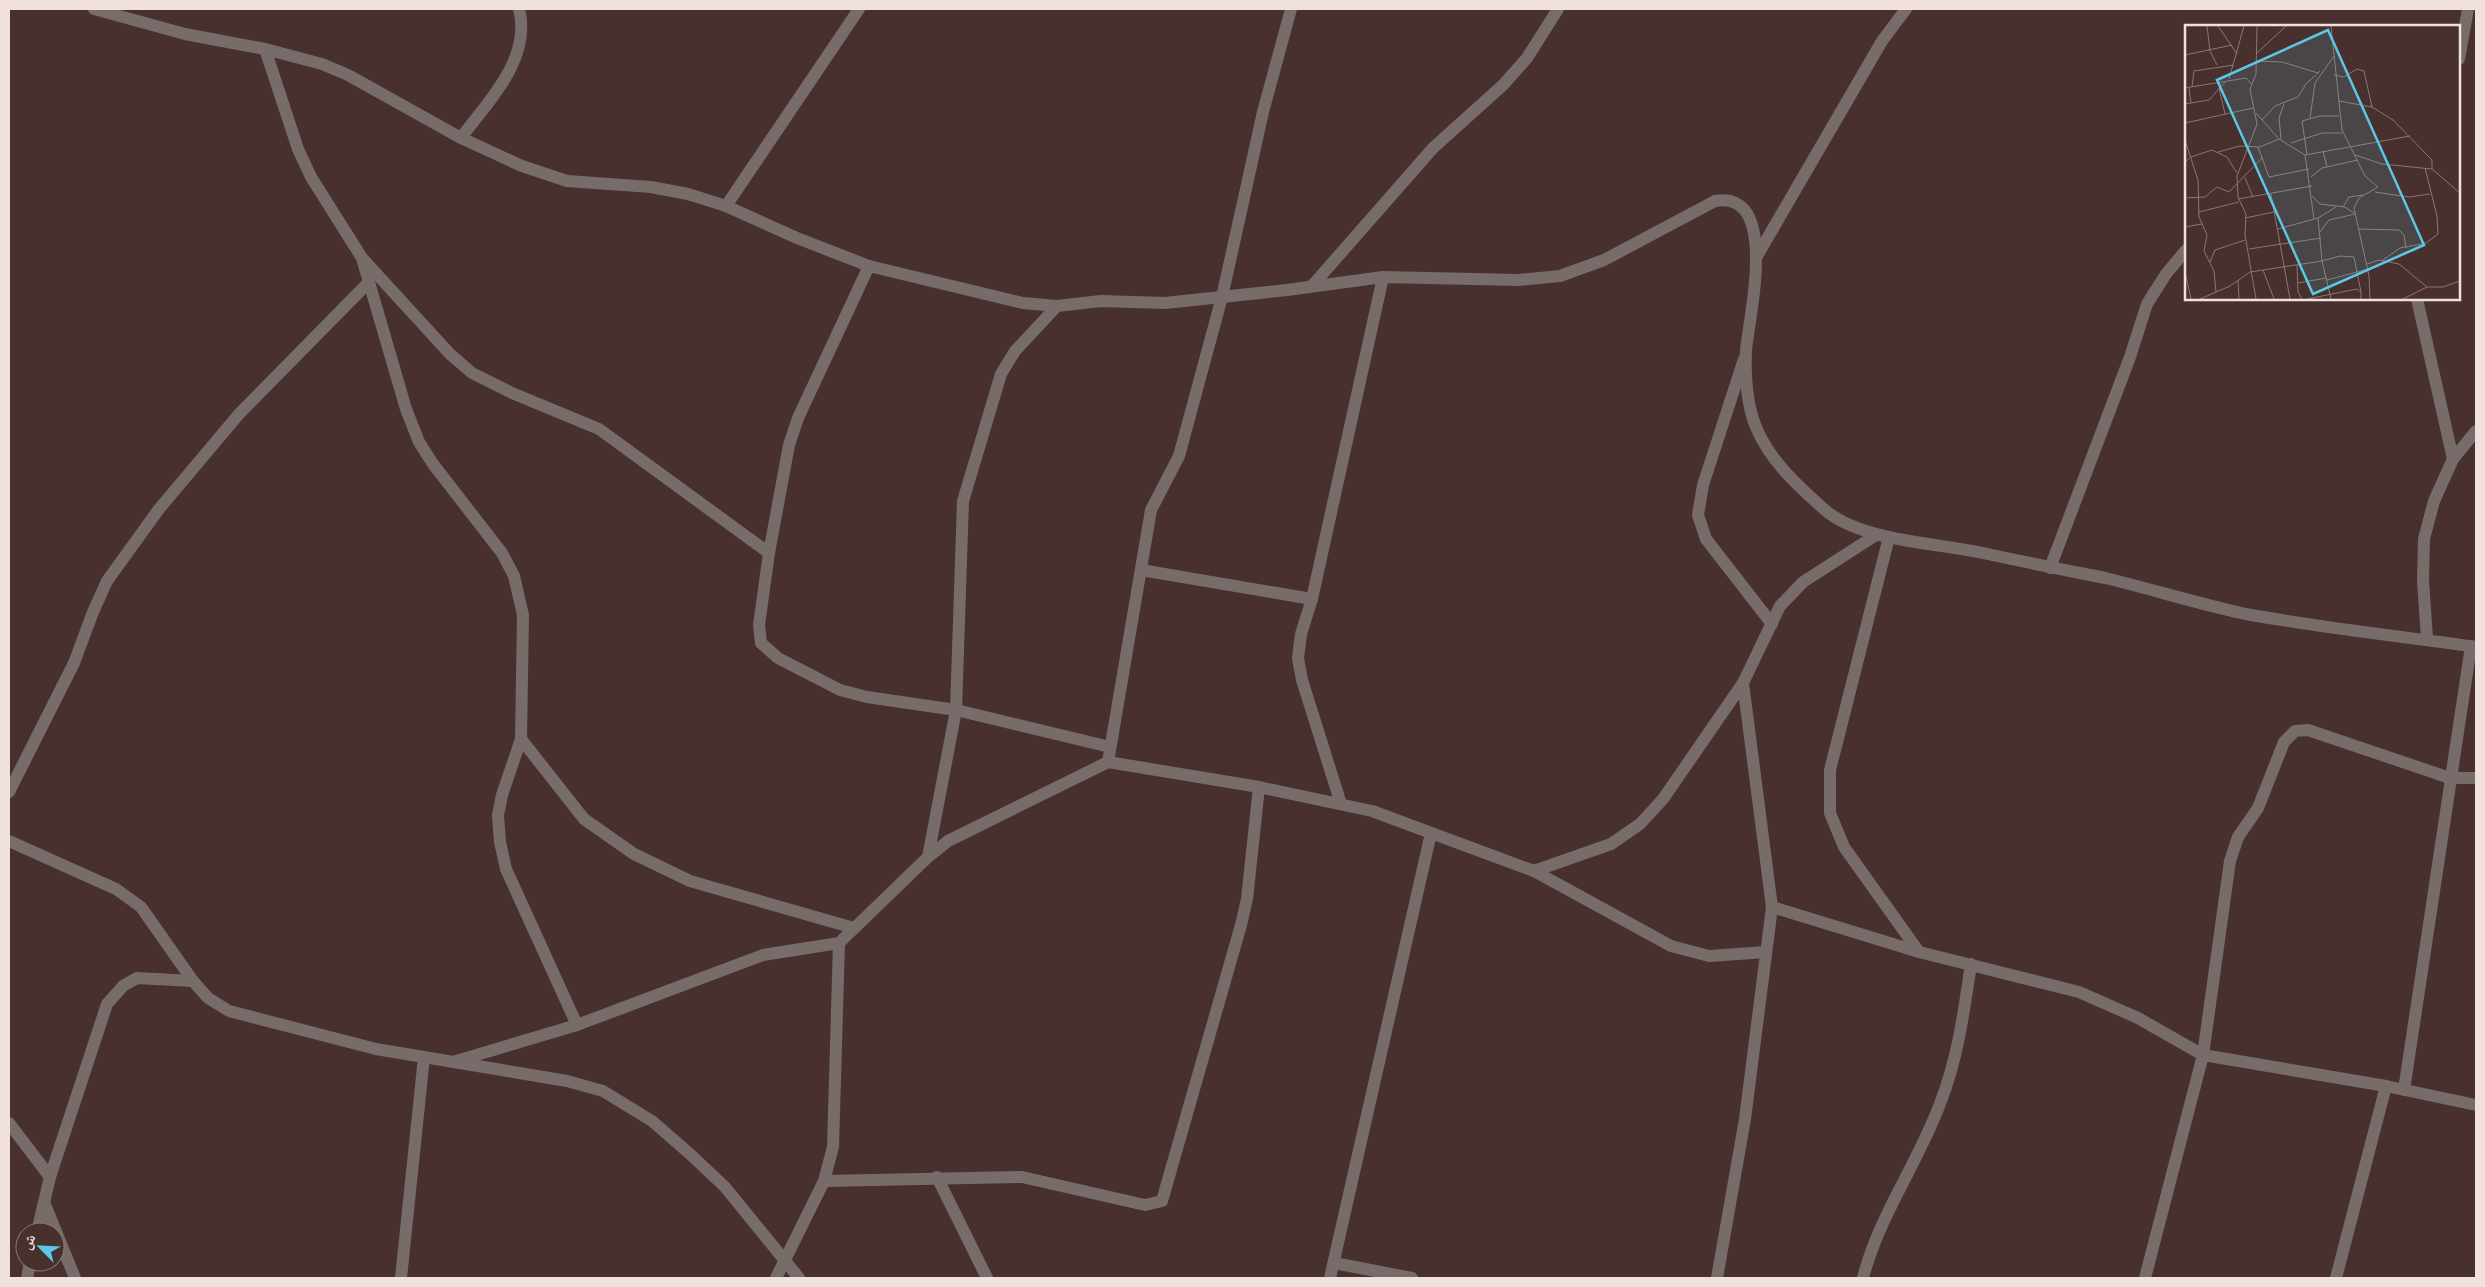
<svg xmlns="http://www.w3.org/2000/svg" width="2485" height="1287" font-family="'Public Sans','Noto Naskh Arabic',sans-serif">
<style>
.lines{fill:none;stroke-linecap:round;stroke-linejoin:round}
.minor{stroke:#786c6b;stroke-width:12}
.inset-road{fill:none;stroke:#8b7774;stroke-width:1}
.view{fill:#5bc8e6;fill-opacity:0.15;stroke:#5bc8e6;stroke-width:2.5}
.inset-edge{fill:none;stroke:#f0e1df;stroke-width:2.5}
</style>
<rect width="100%" height="100%" fill="#47302d"/>
<g class="lines">
<!-- minor -->
<g class="minor">
<path d="M94 9 185 34 265 49 322 64 348 75 461 138 522 166 567 181 651 187 688 194 726 206 797 238 869 266 1023 303 1057 306 1101 301 1165 303 1287 290 1383 277 1518 280 1560 276 1604 260 1715 201C1780 189 1749 317 1746 350 1745 374 1747 405 1756 427 1769 460 1799 487 1825 510 1861 541 1937 543 1983 553 2024 562 2065 570 2105 578 2152 589 2198 604 2246 614 2322 628 2400 636 2476 647"/>
<polyline points="265,49 298,149 311,177 362,258 450,354 472,373 512,393 599,429 769,553"/>
<polyline points="2459,59 2468,9"/>
<path d="M461 138C488 101 532 59 519 9"/>
<polyline points="726,206 859,9"/>
<polyline points="1757,256 1882,41 1906,9"/>
<polyline points="362,258 406,409 419,442 433,464 502,553 514,576 523,615 521,739 502,795 498,815 500,842 506,869 577,1025"/>
<polyline points="869,266 798,418 789,445 769,553 759,625 761,643 778,658 840,690 867,697 956,710 1110,747"/>
<polyline points="1312,286 1433,148 1503,85 1527,58 1558,9"/>
<polyline points="2417,299 2453,459"/>
<polyline points="1744,359 1703,485 1698,515 1706,539 1772,624"/>
<polyline points="1889,537 1830,770 1830,813 1844,847 1919,952"/>
<polyline points="2050,568 2130,357 2147,304 2166,274 2186,250"/>
<polyline points="1141,570 1312,599"/>
<polyline points="2427,639 2423,580 2424,539 2434,501 2453,459 2476,431"/>
<polyline points="521,739 584,819 634,854 690,881 854,928"/>
<polyline points="1108,762 1151,510 1179,456 1222,297 1263,112 1291,9"/>
<polyline points="9,792 74,663 93,612 107,581 159,509 239,414 369,282"/>
<polyline points="1341,804 1302,680 1298,658 1301,634 1312,599 1383,277"/>
<polyline points="9,841 116,889 141,907 193,981 208,998 229,1011 376,1049 567,1081 603,1091 652,1121 690,1154 725,1187 799,1278"/>
<polyline points="928,857 956,710 963,501 1001,374 1015,351 1057,306"/>
<polyline points="1534,871 1611,844 1640,824 1663,799 1743,683 1780,606 1803,582 1876,535"/>
<polyline points="1772,907 1919,952 2079,992 2138,1018 2203,1055 2230,861 2238,837 2258,808 2284,742 2295,731 2308,730 2450,778 2476,778"/>
<polyline points="453,1062 577,1025 763,955 839,943 928,857 948,841 1108,762 1259,787 1372,811 1534,871 1671,946 1709,956 1766,952"/>
<polyline points="2404,1090 2471,646"/>
<polyline points="9,1123 50,1177"/>
<polyline points="937,1177 987,1278"/>
<polyline points="824,1181 1022,1177 1145,1205 1162,1201 1241,925 1247,899 1259,787"/>
<polyline points="44,1202 75,1278"/>
<polyline points="37,1232 50,1177 107,1004 123,986 137,978 193,981"/>
<polyline points="1334,1263 1412,1278"/>
<polyline points="27,1278 30,1262"/>
<polyline points="401,1278 424,1057"/>
<polyline points="776,1278 824,1181 833,1147 839,943"/>
<polyline points="1330,1278 1431,833"/>
<polyline points="1717,1278 1745,1119 1772,907 1743,683"/>
<path d="M1863 1278C1879 1215 1919 1162 1941 1101 1958 1057 1964 1011 1971 964"/>
<polyline points="2145,1278 2203,1055 2386,1086 2476,1105"/>
<polyline points="2336,1278 2386,1086"/>
</g>
</g>
<!-- overview -->
<g transform="translate(2185 25)">
<rect width="275" height="275" fill="#47302d"/>
<path class="inset-road" d="M22 1 25 26 32 40M33 1 52 29M146 1 157 105 180 151 193 162 174 173 169 183 184 251 185 274M72 28 101 1M0 30 47 20M71 36 97 37 133 48M149 50 159 52 172 44 179 46 187 82M44 54 59 1M7 62 9 46 49 40M0 63 61 53 66 59M4 63 6 78M34 63 40 89M154 76 187 82 208 95 247 135V144M0 79 24 75 40 57M71 88 94 114 120 130 129 194M125 93 130 58 149 31M77 95 90 81 113 72 121 59 135 46M0 98 68 83M96 114 94 93 99 79M0 115 13 155 14 192 22 210 19 226 29 246 31 267M106 118 137 108H157M73 122 84 152 124 144M138 126 142 142M33 127 55 121 75 122 94 114M120 130 225 111M122 130 117 96 135 91H154M170 130 197 139 247 144 275 168M0 137 6 132 27 125 42 132 52 148M126 152 137 143 173 135M60 153 68 172M190 167 224 172 245 169M86 169 105 274M127 171 135 179 160 182 169 188M0 173 20 172 32 162 44 167 78 132M53 174 127 161M158 182 164 172 178 170M14 187 54 177M60 193 89 187M133 193 137 236 155 231 169 232 176 267M0 202 17 199M93 204 133 193 151 182M173 204 214 205 219 210 221 223M135 207 144 195 170 189M64 224 136 213M198 235 215 223 241 218 253 209 252 191 240 143M25 237 30 225 60 215M182 239 194 235 214 239 242 262M112 240 113 267 117 274M78 245 89 274M0 247 6 274M53 255 54 274M142 255 183 244M113 258 141 253M15 274 45 261 65 247 137 236 146 274M71 274 60 210 61 189 53 172 52 151 72 99 65 64 71 49 72 1M122 274 172 264 176 267V274M218 274 242 262H258L275 256"/>
<path class="view" d="M143 5 239 220 128 269 32 55Z"/>
<rect width="275" height="275" class="inset-edge"/>
</g>
<!-- border -->
<rect width="2485" height="1287" fill="none" stroke="#f0e1df" stroke-width="20"/>
<!-- north arrow -->
<g transform="translate(40 1247) rotate(294)"><circle r="24" fill="#47302d" stroke="#8b7774"/>
<path d="M0-4L9 19L0 12L-9 19Z" fill="#5bc8e6"/>
<text y="-8" font-size="14" font-weight="bold" text-anchor="middle" fill="#f0e1df">ش</text>
</g>
</svg>
